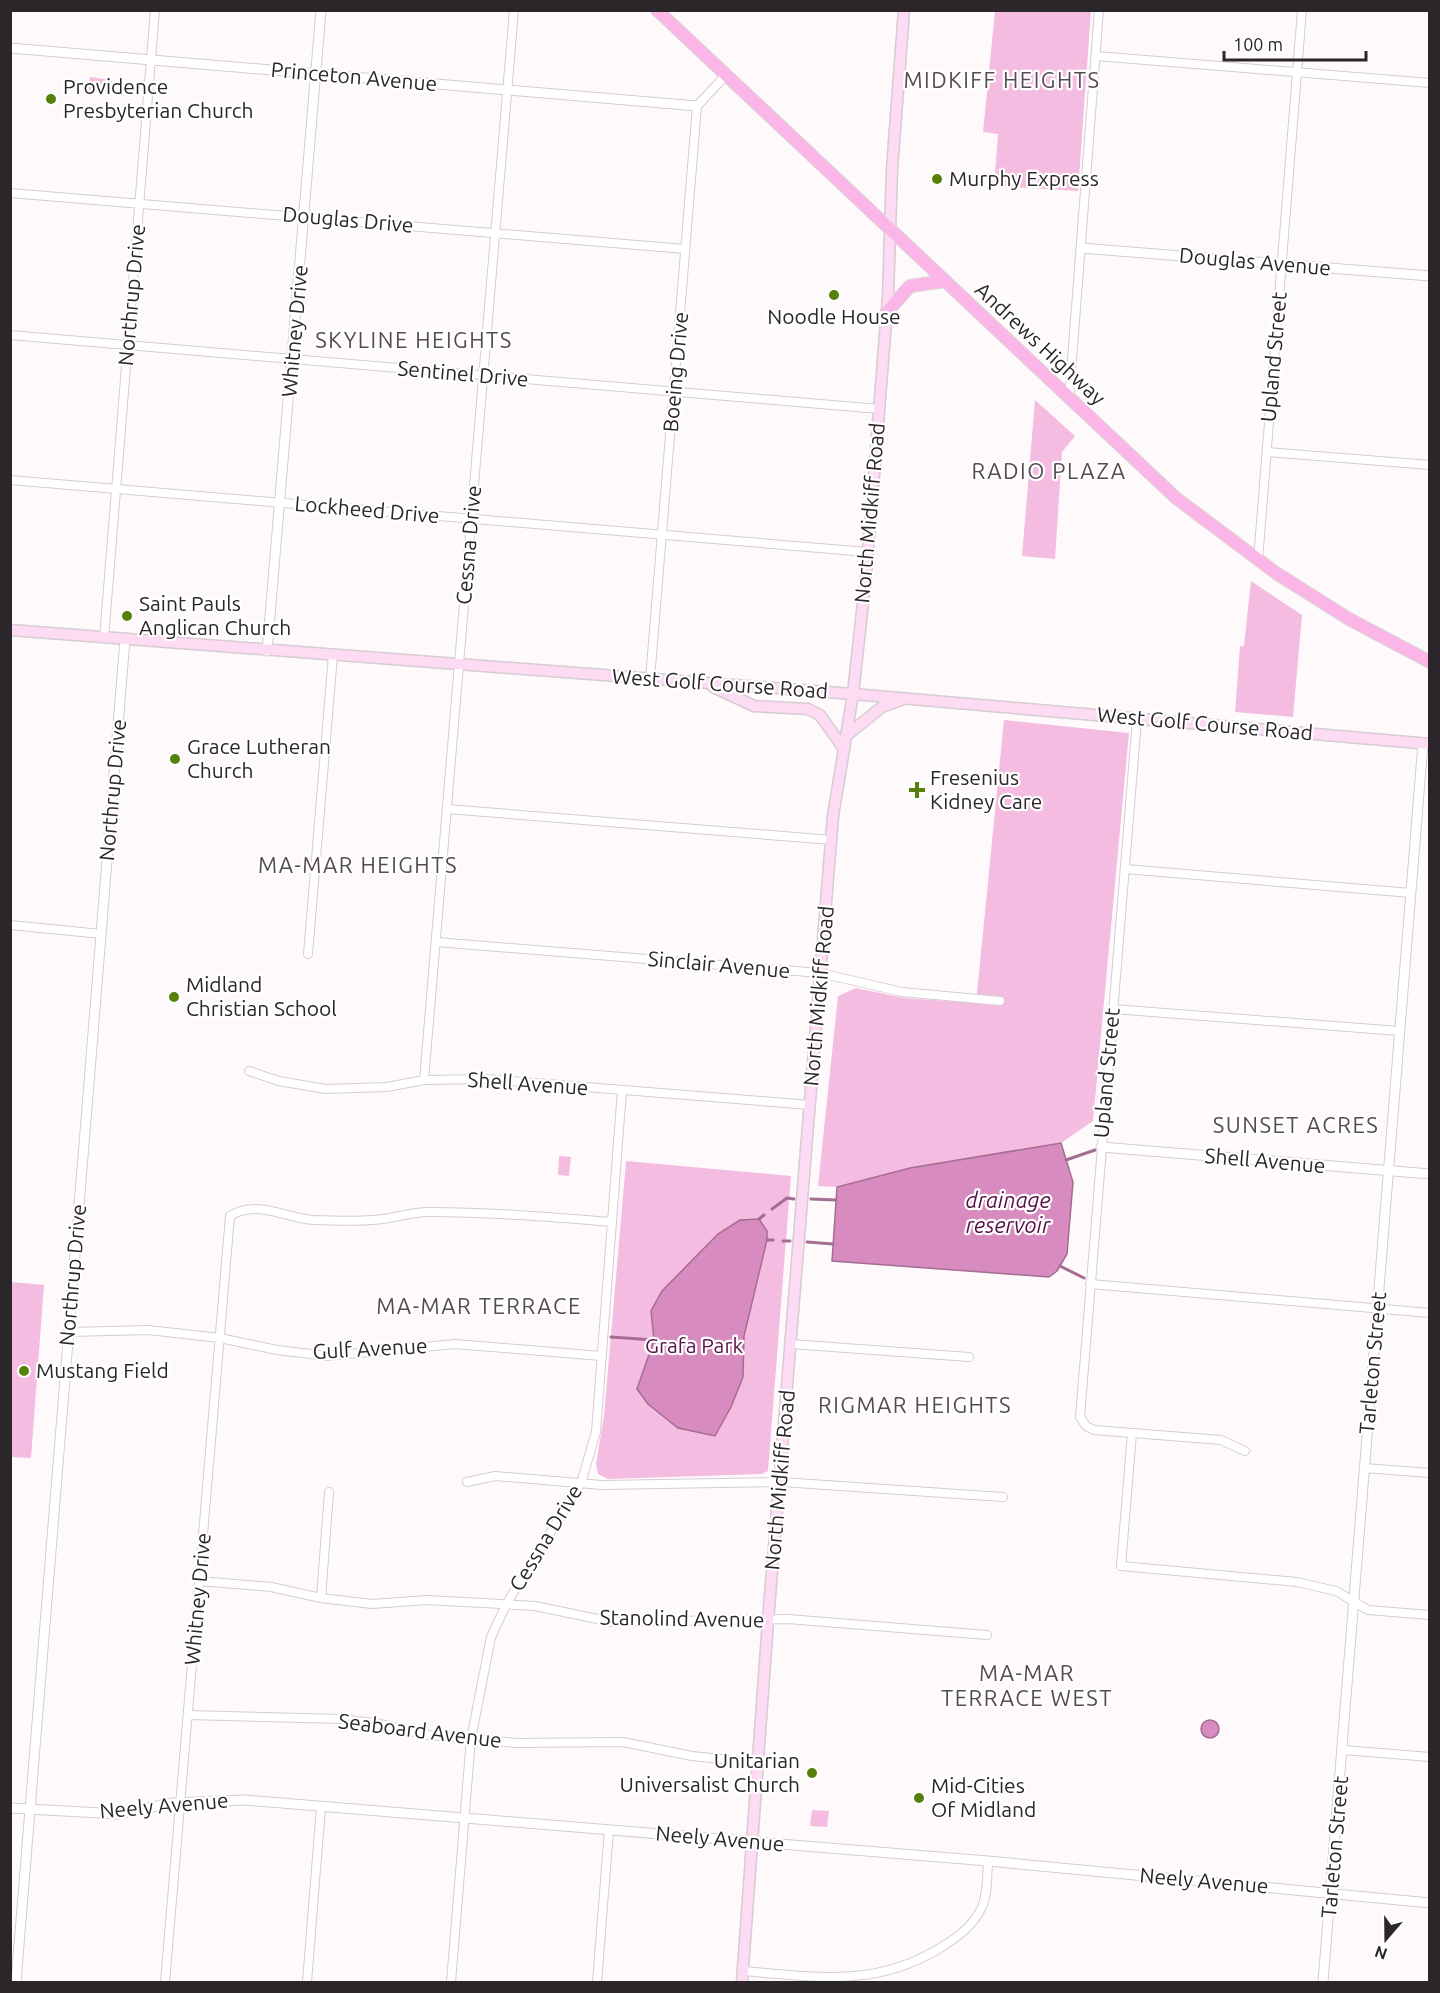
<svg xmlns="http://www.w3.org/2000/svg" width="1440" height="1993" font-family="Ubuntu,sans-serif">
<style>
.green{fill:#f5bce1}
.water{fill:#d88bbf;stroke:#a46d92;stroke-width:1.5}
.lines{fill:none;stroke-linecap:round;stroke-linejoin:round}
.stream{stroke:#a46d92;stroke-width:3}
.minor-casing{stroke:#d6ccd2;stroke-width:10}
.tertiary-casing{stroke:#d6ccd2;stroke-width:11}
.secondary-casing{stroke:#d6ccd2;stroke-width:13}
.primary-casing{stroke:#d9d8d8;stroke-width:14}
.minor{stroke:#fff;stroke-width:8}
.tertiary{stroke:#fff;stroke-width:9}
.secondary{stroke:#fddbf3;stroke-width:10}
.primary{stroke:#fbb6e7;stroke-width:12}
.poi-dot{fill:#55810a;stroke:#fff;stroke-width:2}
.labels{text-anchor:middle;stroke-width:4.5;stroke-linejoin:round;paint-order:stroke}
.street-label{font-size:21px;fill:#2a2629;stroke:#fff}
.poi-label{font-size:21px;fill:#2a2629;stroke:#fff;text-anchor:start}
.park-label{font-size:21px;fill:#571347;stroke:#fff}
.neighbourhood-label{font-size:22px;letter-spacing:1.5px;fill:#554c52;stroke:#fff}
.water-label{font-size:22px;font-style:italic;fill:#514;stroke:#fff}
</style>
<rect width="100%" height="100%" fill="#fefafc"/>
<!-- green -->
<g class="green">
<polygon points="995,11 1091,11 1078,191 994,186 998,134 983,132"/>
<polygon points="90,77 112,80 111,93 88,90"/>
<polygon points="1035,400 1075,436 1062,452 1055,559 1022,556"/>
<polygon points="1251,581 1302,615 1293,717 1235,712 1240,646 1244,646"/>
<polygon points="1004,720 1129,733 1093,1121 1061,1143 837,1187 818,1186 838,996 856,988 904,998 976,1003"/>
<polygon points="559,1156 571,1157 569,1176 558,1175"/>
<polygon points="626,1161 791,1176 768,1471 762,1474 608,1479 598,1474 596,1464 604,1416"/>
<polygon points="11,1282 44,1285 31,1458 11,1457"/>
<polygon points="812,1810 829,1811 827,1827 810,1826"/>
</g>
<!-- water -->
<g class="water">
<polygon points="1061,1143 1073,1182 1067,1254 1057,1271 1049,1277 832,1261 837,1187 910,1168"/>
<polygon points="759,1219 767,1231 767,1240 744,1336 743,1377 731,1407 715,1436 678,1428 648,1404 637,1389 654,1340 651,1311 662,1291 718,1234 740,1220"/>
<circle cx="1210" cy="1729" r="9"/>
</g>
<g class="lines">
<!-- stream -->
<g class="stream">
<polyline points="1066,1160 1095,1150"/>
<polyline points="811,1199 836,1200"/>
<polyline points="772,1209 787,1198 794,1199"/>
<polyline points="759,1219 764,1215"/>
<polyline points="767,1240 773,1240"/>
<polyline points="783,1241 790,1241"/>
<polyline points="807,1242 833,1244"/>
<polyline points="1060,1266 1084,1278"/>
<polyline points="611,1337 654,1340"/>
</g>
<defs>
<g id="minor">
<polyline points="1096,56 1430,83"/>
<polyline points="10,193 685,249"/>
<polyline points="10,335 879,409"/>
<polyline points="1069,398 1099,10"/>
<polyline points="1267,452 1430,465"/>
<polyline points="10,480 867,552"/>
<polyline points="1258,560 1302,10"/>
<polyline points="104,638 155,10"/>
<polyline points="650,679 697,106 726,75"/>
<polyline points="1137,719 1080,1417 1086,1426 1094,1430 1221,1440 1245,1451"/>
<polyline points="447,809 832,840"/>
<polyline points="1125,869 1411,893"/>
<polyline points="10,925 101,934"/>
<polyline points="436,942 820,973 902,992 1000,1001"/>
<polyline points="308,954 333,655"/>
<polyline points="1113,1009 1399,1031"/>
<polyline points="249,1071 279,1081 325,1089 387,1087 424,1080 487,1079 810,1105"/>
<polyline points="424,1080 514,10"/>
<polyline points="1090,1284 1430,1313"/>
<polyline points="69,1332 148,1330 220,1338 277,1350 327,1356 455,1344 601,1356"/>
<polyline points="791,1344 969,1357"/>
<polyline points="1132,1433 1121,1566 1297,1582 1336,1591 1368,1610 1430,1615"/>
<polyline points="1364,1468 1430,1473"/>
<polyline points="467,1482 495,1476 602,1485 781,1482 1003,1497"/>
<polyline points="199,1581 271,1587 321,1598 372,1604 427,1600 535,1606 612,1622 788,1619 987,1635"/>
<polyline points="321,1598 329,1492"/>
<polyline points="188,1715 341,1719 375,1723 428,1735 517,1743 623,1742 692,1756 759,1763"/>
<polyline points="1343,1750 1430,1757"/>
<path d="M743 1971C815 1977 875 1988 940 1948 957 1938 974 1925 982 1907 988 1893 987 1876 988 1861"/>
<path d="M165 1982 230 1216C257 1199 284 1218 314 1220 337 1221 360 1222 383 1219 398 1217 413 1212 428 1212 490 1212 551 1217 612 1222"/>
<polyline points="307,1982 321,1807"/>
<polyline points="451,1982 471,1739 491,1637 507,1603 581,1483 596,1432 622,1090"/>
<polyline points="597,1982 609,1830"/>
</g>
<g id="tertiary">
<polyline points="10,48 697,106"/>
<polyline points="1081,248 1430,276"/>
<polyline points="267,651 321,10"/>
<polyline points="1101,1147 1430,1174"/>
<polyline points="10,1808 118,1814 172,1803 245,1800 988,1861 1430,1903"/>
<polyline points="16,1982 125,639"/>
<polyline points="1323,1982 1423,743"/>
</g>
<g id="secondary">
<polyline points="10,630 853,694 1430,744"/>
<polyline points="713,687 754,706 808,709 820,715 844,749"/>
<polyline points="847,735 882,707 901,700"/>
<polyline points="742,1982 768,1621 833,816 853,694 866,575 888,297 892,169 904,10"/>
</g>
<g id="primary">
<polyline points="657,10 1176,498 1276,573 1349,619 1430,662"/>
<polyline points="887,312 910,286 945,281"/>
</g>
</defs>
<!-- minor casing -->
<use href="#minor" class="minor-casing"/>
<!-- tertiary casing -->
<use href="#tertiary" class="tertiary-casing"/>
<!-- secondary casing -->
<use href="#secondary" class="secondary-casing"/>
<!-- primary casing -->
<use href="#primary" class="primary-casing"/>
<!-- minor -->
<use href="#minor" class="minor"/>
<!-- tertiary -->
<use href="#tertiary" class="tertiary"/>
<!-- secondary -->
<use href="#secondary" class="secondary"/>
<!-- primary -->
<use href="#primary" class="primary"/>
</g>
<!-- markers -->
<g class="poi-dot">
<circle cx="51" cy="99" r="6"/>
<circle cx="937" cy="179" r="6"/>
<circle cx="834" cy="295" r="6"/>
<circle cx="127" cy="616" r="6"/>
<circle cx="175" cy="759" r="6"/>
<path d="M914 781h6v6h6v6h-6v6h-6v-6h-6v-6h6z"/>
<circle cx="174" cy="997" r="6"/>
<circle cx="24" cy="1371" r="6"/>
<circle cx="812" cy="1773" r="6"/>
<circle cx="919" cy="1798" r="6"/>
</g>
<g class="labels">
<!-- street labels -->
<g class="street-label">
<text transform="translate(354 77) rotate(5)" y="7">Princeton Avenue</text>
<text transform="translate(348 220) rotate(5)" y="7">Douglas Drive</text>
<text transform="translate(1255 262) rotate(5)" y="7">Douglas Avenue</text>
<text transform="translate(132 295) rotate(-85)" y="7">Northrup Drive</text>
<text transform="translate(295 331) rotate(-85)" y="7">Whitney Drive</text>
<text transform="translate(1040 344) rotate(43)" y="7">Andrews Highway</text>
<text transform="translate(1274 357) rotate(-85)" y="7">Upland Street</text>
<text transform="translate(676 372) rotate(-85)" y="7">Boeing Drive</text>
<text transform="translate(463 374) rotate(5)" y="7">Sentinel Drive</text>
<text transform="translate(367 510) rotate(5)" y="7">Lockheed Drive</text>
<text transform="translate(870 513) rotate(-85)" y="7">North Midkiff Road</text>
<text transform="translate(469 545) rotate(-85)" y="7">Cessna Drive</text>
<text transform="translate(720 684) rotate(4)" y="7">West Golf Course Road</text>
<text transform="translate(1205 724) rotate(5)" y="7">West Golf Course Road</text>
<text transform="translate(113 790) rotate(-85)" y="7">Northrup Drive</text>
<text transform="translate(719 965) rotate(5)" y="7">Sinclair Avenue</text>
<text transform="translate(819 996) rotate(-85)" y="7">North Midkiff Road</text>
<text transform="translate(1107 1073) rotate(-85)" y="7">Upland Street</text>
<text transform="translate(528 1084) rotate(4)" y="7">Shell Avenue</text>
<text transform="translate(1265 1161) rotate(5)" y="7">Shell Avenue</text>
<text transform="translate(73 1275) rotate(-85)" y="7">Northrup Drive</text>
<text transform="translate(370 1349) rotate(-3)" y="7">Gulf Avenue</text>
<text transform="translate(1373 1363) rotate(-85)" y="7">Tarleton Street</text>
<text transform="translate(780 1480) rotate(-85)" y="7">North Midkiff Road</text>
<text transform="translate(546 1538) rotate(-59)" y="7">Cessna Drive</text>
<text transform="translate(198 1599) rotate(-85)" y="7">Whitney Drive</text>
<text transform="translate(682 1619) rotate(1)" y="7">Stanolind Avenue</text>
<text transform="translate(420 1731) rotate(7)" y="7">Seaboard Avenue</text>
<text transform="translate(164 1806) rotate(-5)" y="7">Neely Avenue</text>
<text transform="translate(720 1839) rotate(5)" y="7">Neely Avenue</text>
<text transform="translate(1335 1847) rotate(-85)" y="7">Tarleton Street</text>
<text transform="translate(1204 1881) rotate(5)" y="7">Neely Avenue</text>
</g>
<!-- poi labels -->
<g class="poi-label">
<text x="63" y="94">Providence<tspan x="63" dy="24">Presbyterian Church</tspan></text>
<text x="949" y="186">Murphy Express</text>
<text x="834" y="324" text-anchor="middle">Noodle House</text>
<text x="139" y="611">Saint Pauls<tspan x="139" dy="24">Anglican Church</tspan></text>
<text x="187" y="754">Grace Lutheran<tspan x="187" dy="24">Church</tspan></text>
<text x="930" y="785">Fresenius<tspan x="930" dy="24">Kidney Care</tspan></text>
<text x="186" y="992">Midland<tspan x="186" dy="24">Christian School</tspan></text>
<text x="36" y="1378">Mustang Field</text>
<text x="800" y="1768" text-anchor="end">Unitarian<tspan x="800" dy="24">Universalist Church</tspan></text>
<text x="931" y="1793">Mid-Cities<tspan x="931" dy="24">Of Midland</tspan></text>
</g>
<!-- park labels -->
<g class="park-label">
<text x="694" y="1353">Grafa Park</text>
</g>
<!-- neighbourhood labels -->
<g class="neighbourhood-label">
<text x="1002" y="88">MIDKIFF HEIGHTS</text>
<text x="414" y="348">SKYLINE HEIGHTS</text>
<text x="1049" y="479">RADIO PLAZA</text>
<text x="358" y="873">MA-MAR HEIGHTS</text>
<text x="1296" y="1133">SUNSET ACRES</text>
<text x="479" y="1314">MA-MAR TERRACE</text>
<text x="915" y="1413">RIGMAR HEIGHTS</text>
<text x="1027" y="1681">MA-MAR<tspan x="1027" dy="25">TERRACE WEST</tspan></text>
</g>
<!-- water labels -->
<g class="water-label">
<text x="1008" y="1208">drainage<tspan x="1008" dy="25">reservoir</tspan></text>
</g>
</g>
<!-- border -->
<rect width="1440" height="1993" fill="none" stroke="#2a2629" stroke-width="24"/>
<!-- north arrow -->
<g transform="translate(1386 1939) rotate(200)" stroke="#ffffff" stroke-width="4.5" paint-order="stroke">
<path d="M0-4.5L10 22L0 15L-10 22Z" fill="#2a2629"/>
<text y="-9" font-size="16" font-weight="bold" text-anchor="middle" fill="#2a2629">N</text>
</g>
<!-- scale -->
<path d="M1224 51v9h142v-9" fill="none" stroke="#2a2629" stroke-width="3"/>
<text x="1233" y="51" font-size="18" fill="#2a2629" stroke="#ffffff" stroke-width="4.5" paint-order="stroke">100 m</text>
</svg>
